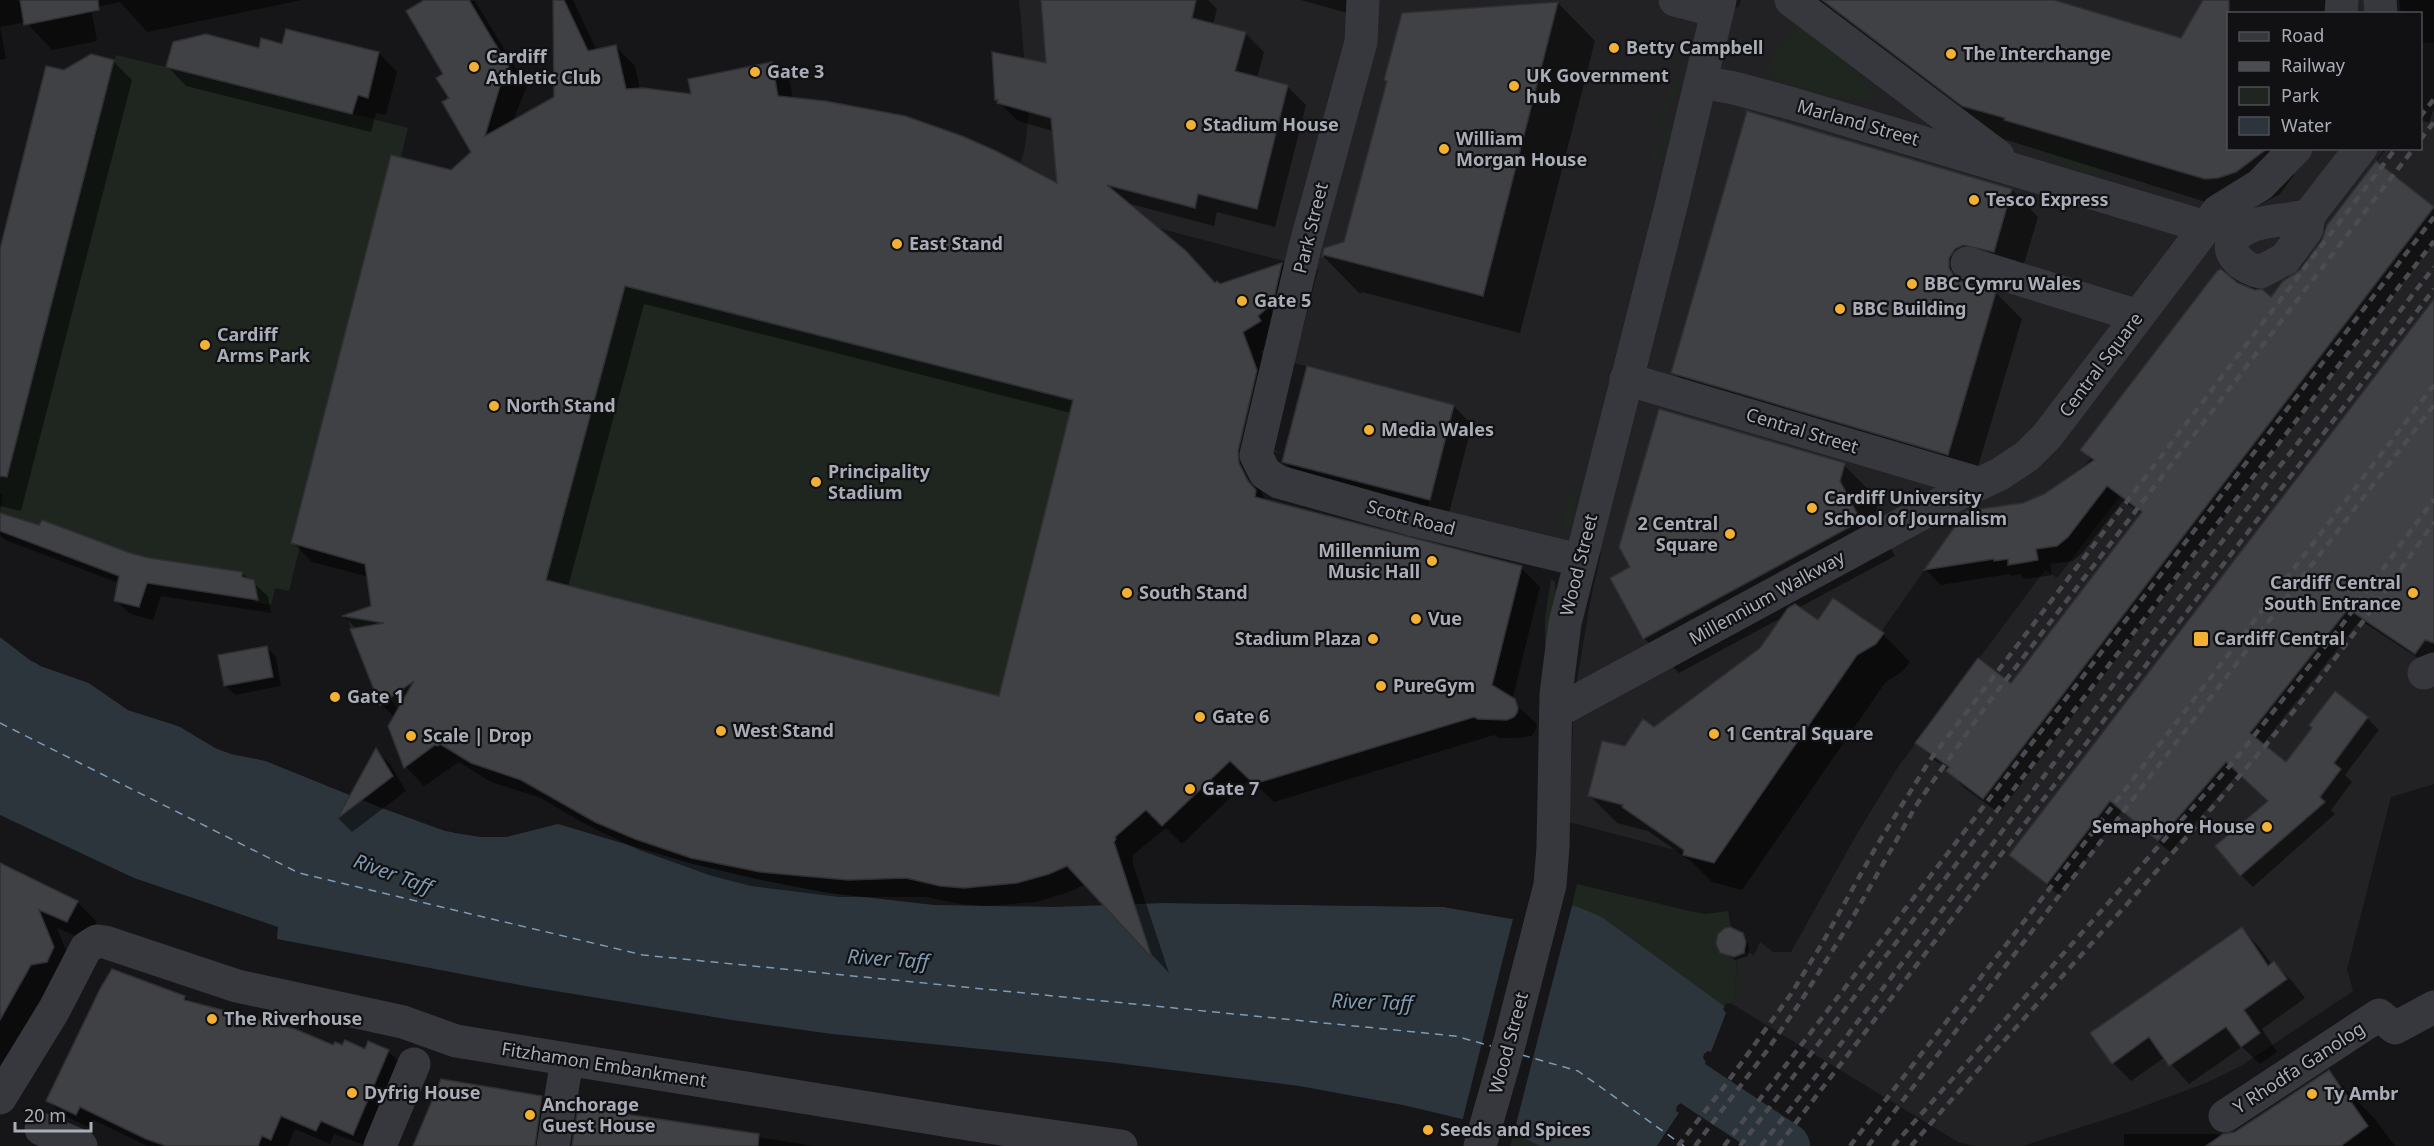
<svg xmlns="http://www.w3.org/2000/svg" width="2434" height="1146" font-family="'Noto Sans',sans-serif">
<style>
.built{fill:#222225}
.green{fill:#1e261f}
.water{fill:#2c353c}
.pier{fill:#161618}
.shadow{fill:#0007;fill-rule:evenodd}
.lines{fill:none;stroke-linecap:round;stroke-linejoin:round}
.river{stroke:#2c353c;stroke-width:46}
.ferry{stroke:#7f9bb3;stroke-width:1.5;stroke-dasharray:8 6;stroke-linecap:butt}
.building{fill:#404145;stroke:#303034;stroke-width:1.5;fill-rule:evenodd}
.minor{stroke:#37383d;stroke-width:33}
.rail{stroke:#4a4c52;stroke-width:4.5;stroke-dasharray:8 6;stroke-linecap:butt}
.poi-dot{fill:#f2b134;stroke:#111113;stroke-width:2}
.labels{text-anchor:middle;stroke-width:4.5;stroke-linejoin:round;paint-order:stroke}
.poi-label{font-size:18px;font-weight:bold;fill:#a8adb8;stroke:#111113;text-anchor:start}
.street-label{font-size:18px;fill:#a8adb8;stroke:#111113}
.water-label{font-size:20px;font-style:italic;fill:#7f9bb3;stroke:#111113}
</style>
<rect width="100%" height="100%" fill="#161618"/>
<!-- built -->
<g class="built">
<polygon points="1019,0 1707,0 1717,11 1739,7 1741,0 2396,0 2395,13 2228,14 2228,148 2383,149 2383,151 2271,297 2237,271 2226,267 2217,271 2081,450 2091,458 2084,466 2044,494 2023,503 1966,511 1874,642 1856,654 1713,860 1569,822 1574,698 1590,603 1601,553 1426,513 1454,405 1294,363 1318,270 1154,227 1077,195 1021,162 1025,147 1029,111"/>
<polygon points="2421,42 2434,43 2434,784 2391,797 2347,969 2353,991 2241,1066 2206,1083 2128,1112 2023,1146 1974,1146 1958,1142 1732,1004 1735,998 1737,955 1743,951 1754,955 1760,942 1773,952 1791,952 1858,832 1898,767 2045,570 2057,578 2386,149 2420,148"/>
</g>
<!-- green -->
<g class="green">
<path d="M1803 26C1829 47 1853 66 1874 93L1872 102 1833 97 1774 80 1766 74C1773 58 1784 29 1803 26Z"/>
<polygon points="286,29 379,52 368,98 358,95 353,114 408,128 401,157 481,177 464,158 492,134 531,109 553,101 623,89 643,88 685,95 789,97 825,101 884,112 962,136 1021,162 1077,195 1154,227 1169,237 1199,264 1211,279 1236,319 1252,352 1261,390 1264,446 1284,454 1264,450 1256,490 1211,668 1149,806 1130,825 1113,838 1049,874 1017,883 964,888 940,886 906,878 848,880 783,875 731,867 691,858 635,839 595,822 521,780 471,763 430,736 397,708 384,691 357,646 346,615 371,606 365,564 300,546 289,591 275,588 271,605 254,602 254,599 147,583 139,607 114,601 118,575 0,513 3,494 0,493 0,249 46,66 71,72 114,60 116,55 166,67 173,42 206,35 258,48 261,38 282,43"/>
<polygon points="1683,68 1674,100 1650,140 1667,95"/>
<polygon points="1678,113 1670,142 1654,163 1650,159"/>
<path d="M2024 138 2100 160 2106 167 2101 174C2080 177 2042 152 2023 141Z"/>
<polygon points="1573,490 1579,491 1572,521 1566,532 1560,533 1569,496"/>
<polygon points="1551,579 1555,582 1556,594 1545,650 1545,617"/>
<polygon points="1577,884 1694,912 1705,914 1728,911 1731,927 1721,931 1716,944 1725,955 1737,955 1735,998 1732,1004 1728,1003 1724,1006 1716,1002 1602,918 1572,905"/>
<polygon points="1514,1133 1540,1146 1510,1146"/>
</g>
<!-- water -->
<polygon class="water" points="0,637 40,666 89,683 128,710 184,728 223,751 266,761 382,808 455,833 482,837 506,837 558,824 689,863 756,879 828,893 934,905 1054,907 1165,903 1444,907 1513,919 1514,916 1572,905 1588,911 1603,918 1724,1006 1727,1013 1711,1052 1704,1054 1706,1062 1684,1104 1679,1104 1679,1113 1657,1146 1540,1146 1514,1133 1462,1119 1403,1105 1299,1086 1108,1062 832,1034 732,1020 525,986 277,939 278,927 134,878 0,815"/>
<!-- pier -->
<g class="pier">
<polygon points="0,634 41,664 90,681 130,707 185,725 224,748 267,758 383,805 446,828 496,834 520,831 554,820 554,823 506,837 482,837 445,831 382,808 266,761 231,754 215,748 175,724 128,710 89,683 31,661 0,637"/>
<polygon points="1176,900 1444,904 1510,916 1513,913 1573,902 1513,1136 1462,1122 1513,919 1444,907 1173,903"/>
<polygon points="1726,1004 1729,1014 1714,1053 1707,1056 1709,1063 1687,1106 1680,1107 1682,1114 1660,1146 1657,1146 1679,1113 1676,1111 1677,1106 1681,1103 1684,1104 1690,1093 1706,1062 1703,1058 1704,1054 1708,1051 1711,1052 1726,1013 1723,1009"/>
</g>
<!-- shadow -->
<g class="shadow">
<polygon points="0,0 302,0 147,32 120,2 91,8 97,41 52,50 26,22 0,27 6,59 0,60"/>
<path d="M427 0 475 1 527 86 513 121 555 98 554 0H573L597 51 616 47 635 66 640 90 693 96 771 64 790 82 793 99 1058 186 1053 131 1018 121 996 99 1048 65 1042 0H1208L1217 9 1213 25 1245 33 1264 52 1257 78 1287 86 1306 105 1275 227 1217 212 1214 226 1127 203 1216 284 1219 286 1282 264 1300 283 1279 341 1261 351 1275 390 1258 484 1266 501 1521 568 1540 587 1512 701 1536 723 1537 727 1532 736 1517 738H1499L1494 735 1274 802 1250 779 1182 844 1166 828 1132 856 1134 859 1132 861 1169 973 1086 884 1069 892 1036 902 984 906 960 904 926 897H839L751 886 712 876 639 850 583 823 541 798 491 782 459 762 424 786 406 767 390 727 395 718 381 704 352 630 357 629 344 617 373 607 369 577 312 562 293 543 451 171 473 153 451 99ZM644 304 1071 413 1000 698 568 587Z"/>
<polygon points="1301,0 1369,0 1354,15"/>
<polygon points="1803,0 2048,0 2182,40 2205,0 2336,0 2347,14 2228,14 2228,148 2300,148 2294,175 2280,194 2256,207 2222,207 2000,138"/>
<polygon points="2399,0 2434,0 2434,108 2429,123 2420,120 2420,14 2401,14"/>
<polygon points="1558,3 1595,41 1520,333 1362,292 1360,294 1324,257 1325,249 1345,243 1388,82 1403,14"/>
<polygon points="260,50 379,53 397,72 386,115 376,113 371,132 186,86 168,67"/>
<polygon points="113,61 132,80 21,511 0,506 0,256 64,72"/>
<polygon points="2376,163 2434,209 2434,242 1999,813 1963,787 1949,770 1932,758 1917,742 2011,685 2142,514 2123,501 2083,552 2073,561 2050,564 2052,575 2025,579 2020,574 2011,576 2009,574 1941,585 1926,570 1967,513 2023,504 2044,495 2094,462 2082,450 2237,284 2271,299 2301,271"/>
<polygon points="2012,190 2038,217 2020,277 1981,275 1975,285 1996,293 2022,319 1974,480 1699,397 1673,371"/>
<polygon points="2434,301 2434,656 2427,664 2360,620 2262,745 2286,764 2314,728 2335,693 2367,718 2379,730 2345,775 2352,782 2331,810 2335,814 2253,887 2241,875 2269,801 2238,773 2170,852 2122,811 2059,895 2011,855"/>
<polygon points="1308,368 1454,406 1472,425 1448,517 1302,480 1284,461"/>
<polygon points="1844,465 1879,500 1874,517 1895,556 1798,608 1818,622 1883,634 1910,662 1903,671 1885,683 1742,890 1712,882 1692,862 1648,831 1617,823 1589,795 1626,748 1761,649 1783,617 1679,673 1644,638"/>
<polygon points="0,515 149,559 242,573 268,596 271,613 161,596 153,620 130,614 115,600 119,583 5,540 0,535"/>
<polygon points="266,647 276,657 281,686 235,695 225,685"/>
<polygon points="376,751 390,764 406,791 352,832 338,818"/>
<polygon points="0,865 77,902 97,922 87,941 57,928 73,968 0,1076"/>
<polygon points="2242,929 2260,948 2272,965 2274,963 2293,982 2305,998 2262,1029 2277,1052 2260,1064 2242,1047 2189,1084 2165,1057 2131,1081 2113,1063"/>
<polygon points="1742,934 1746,939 1749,947 1748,956 1735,960 1724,953"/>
<polygon points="185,997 190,1003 334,1047 388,1051 401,1064 367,1146 334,1134 330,1144 295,1129 288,1146 148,1146 93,1120 90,1128 61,1114 48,1100"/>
<polygon points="2329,1072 2375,1119 2395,1146 2124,1146 2124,1134 2215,1134 2227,1136 2236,1133"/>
<polygon points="541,1097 552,1108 546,1146 414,1146"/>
<polygon points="580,1109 814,1146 573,1146"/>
</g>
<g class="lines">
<!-- river -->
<polyline class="river" points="1636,1056 1686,1079 1787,1146"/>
<!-- ferry -->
<g class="ferry">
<polyline points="0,723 299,873 643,955 1455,1036 1491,1046"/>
<polyline points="1522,1055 1578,1071 1684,1146"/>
</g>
</g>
<!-- building -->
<g class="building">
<polygon points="20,0 98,0 99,10 24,25"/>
<path d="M424 0H469L509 67 500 86 485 136 554 97 553 0H564L588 51 616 45 626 89 643 88 691 94 688 79 772 62 778 96 825 101 905 116 962 136 996 151 1057 183 1051 118 997 103 998 100H995L992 52 1046 63 1041 0H1196L1192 18 1246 32 1235 71 1288 85 1257 209 1198 194 1195 208 1107 185 1186 251 1215 283 1217 281 1220 284 1282 263 1273 303 1258 316 1261 321 1243 332 1257 370 1238 451 1239 463 1248 481 1256 490 1255 497 1522 566 1492 685 1515 699 1518 708 1517 713 1514 717 1507 720 1478 719 1474 717 1254 784 1230 761 1162 826 1146 810 1115 837 1116 839 1114 842 1152 958 1067 866 1049 874 1017 883 964 888 940 886 906 878 848 880 760 872 691 858 635 839 595 822 521 780 471 763 440 744 438 746 435 745 404 768 388 726 414 681 380 705 350 629 384 623 342 616 371 606 365 564 291 543 391 155 451 170 471 152 442 102 449 98 436 78 443 74 406 11ZM625 286 1073 400 999 696 546 580Z"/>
<polygon points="1822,0 2054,0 2181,38 2203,0 2229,0 2229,148 2268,148 2236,172 2218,178 2205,179 2004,120 2005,118 1962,106"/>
<polygon points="1558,2 1483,296 1324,255 1322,257 1324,248 1344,242 1387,81 1384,80 1402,13"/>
<polygon points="286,29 379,52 368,98 358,95 352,114 166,67 173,42 206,34 259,48 261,38 282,44"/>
<polygon points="91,54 114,60 7,477 0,476 0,249 46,66 64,70"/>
<polygon points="1747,111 2012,189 1994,252 1963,245 1955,249 1949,258 1949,268 1954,276 1961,281 1996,292 1948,455 1671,373"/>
<polygon points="2376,161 2434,207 1983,799 1946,771 1949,767 1915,743 1978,658 2011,683 2142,512 2107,486 2068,537 2057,546 2036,549 2038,560 2008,565 2008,559 1994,561 1994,559 1924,570 1966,511 2023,503 2044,494 2094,460 2080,450 2217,271 2221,269 2238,283 2255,290 2262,289 2271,297 2283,281 2300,270 2322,240 2327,225"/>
<polygon points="2434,299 2434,643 2425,640 2415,654 2348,609 2250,733 2286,762 2312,728 2309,725 2335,691 2368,717 2334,763 2341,769 2320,797 2325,802 2240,876 2215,846 2268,801 2226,762 2158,841 2110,801 2047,884 2009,855"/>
<polygon points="1307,366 1454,405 1430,500 1282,462"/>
<polygon points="1659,409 1845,463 1840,481 1861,521 1643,639 1610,578 1630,567 1619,547"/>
<polygon points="0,513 39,525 42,520 130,553 149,558 242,572 242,577 254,580 258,600 147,583 139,607 114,601 119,576 0,531"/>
<polygon points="1833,598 1884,633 1876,644 1857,655 1714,863 1683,855 1684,850 1622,807 1623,805 1588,796 1602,741 1625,746 1643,719 1654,727 1760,648 1788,608 1795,604 1818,620"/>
<polygon points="267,646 273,677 224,686 218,655"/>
<polygon points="376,748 393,776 337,819"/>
<polygon points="0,863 78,901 67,922 39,910 54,947 47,962 31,965 0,1020"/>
<polygon points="1730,927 1743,933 1746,942 1744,953 1734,957 1720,953 1716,944 1718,934 1725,928"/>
<polygon points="2242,927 2268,966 2274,961 2287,979 2244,1010 2260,1033 2241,1047 2226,1027 2169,1066 2149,1037 2112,1064 2090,1033"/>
<polygon points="112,969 185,996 184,1000 295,1029 333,1045 335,1042 342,1045 345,1040 365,1049 368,1041 389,1050 353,1135 321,1121 316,1131 281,1116 271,1140 262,1136 258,1146 166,1146 146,1139 80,1107 76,1115 46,1101 101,987"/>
<polygon points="2329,1070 2368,1126 2341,1146 2206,1146 2223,1134 2235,1132"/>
<polygon points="441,1079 542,1096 535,1146 413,1146"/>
<polygon points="578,1107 759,1134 758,1146 572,1146"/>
</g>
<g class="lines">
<!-- minor -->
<g class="minor">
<polyline points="1363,0 1361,42 1305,247 1256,455 1265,473 1279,482 1414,520 1579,560"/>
<polyline points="1675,0 1717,11"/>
<polyline points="1791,0 1998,156"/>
<polyline points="2380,0 2381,14"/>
<polyline points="2341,14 2342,0"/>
<polyline points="1701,82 1734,88 1790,103 2206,227"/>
<path d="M2309 215C2288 222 2253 218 2236 236 2221 252 2245 269 2260 272L2285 259 2307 229 2309 215 2361 148"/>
<polyline points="1967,263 2138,316"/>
<polyline points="1626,379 1978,483"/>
<polyline points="2424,673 2434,669"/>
<polyline points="1556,712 1956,495 2000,474 2027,456 2047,436 2218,211 2260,185 2296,148"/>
<polyline points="0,1098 54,1010 86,948 97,941 105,942 237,986 403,1022 456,1041 974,1125 1121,1146"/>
<polyline points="2225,1116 2379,1015 2395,1028 2434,1007"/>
<polyline points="41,1129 81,1146"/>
<polyline points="380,1146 414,1064"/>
<polyline points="553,1146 567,1060"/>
<polyline points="1480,1146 1510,1041 1550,885 1553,847 1556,694 1565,623 1671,206 1720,0"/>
</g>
<!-- rail -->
<g class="rail">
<polyline points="2420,117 2434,99"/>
<polyline points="2420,140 2434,122"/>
<polyline points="1678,1146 1724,1087 1791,994 1823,942 1877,845 1930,760 2396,148"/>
<polyline points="1695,1146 1766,1052 1801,1001 1849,924 1917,804 1989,702 2414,148"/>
<polyline points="1724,1146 2434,217"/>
<polyline points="1740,1146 2434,241"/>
<polyline points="1761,1146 1827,1062 2246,510 2434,267"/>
<polyline points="1778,1146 2434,289"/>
<polyline points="1850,1146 2050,888 2434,385"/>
<polyline points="1868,1146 2434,405"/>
<polyline points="1893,1146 2234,761 2342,625 2434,499"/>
<path d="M1911 1146C2024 1016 2142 891 2253 760 2318 684 2378 603 2434 522"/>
</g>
</g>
<!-- markers -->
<g class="poi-dot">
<circle cx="1614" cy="48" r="6"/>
<circle cx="1951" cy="54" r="6"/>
<circle cx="474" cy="67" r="6"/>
<circle cx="755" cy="72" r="6"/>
<circle cx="1514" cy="86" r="6"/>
<circle cx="1191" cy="125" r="6"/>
<circle cx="1444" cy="149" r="6"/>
<circle cx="1974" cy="200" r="6"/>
<circle cx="897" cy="244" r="6"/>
<circle cx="1912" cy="284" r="6"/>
<circle cx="1242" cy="301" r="6"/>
<circle cx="1840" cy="309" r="6"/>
<circle cx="205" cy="345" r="6"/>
<circle cx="494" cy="406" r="6"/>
<circle cx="1369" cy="430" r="6"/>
<circle cx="816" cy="482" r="6"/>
<circle cx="1812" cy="508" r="6"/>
<circle cx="1730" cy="534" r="6"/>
<circle cx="1432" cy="561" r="6"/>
<circle cx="1127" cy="593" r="6"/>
<circle cx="2413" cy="593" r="6"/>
<circle cx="1416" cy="619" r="6"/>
<circle cx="1373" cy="639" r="6"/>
<rect x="2193" y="631" width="16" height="16" rx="3"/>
<circle cx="1381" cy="686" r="6"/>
<circle cx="335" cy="697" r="6"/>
<circle cx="1200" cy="717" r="6"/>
<circle cx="721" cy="731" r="6"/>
<circle cx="1714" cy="734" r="6"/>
<circle cx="411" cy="736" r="6"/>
<circle cx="1190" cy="789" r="6"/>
<circle cx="2267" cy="827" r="6"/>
<circle cx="212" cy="1019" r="6"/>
<circle cx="352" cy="1093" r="6"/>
<circle cx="2312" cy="1094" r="6"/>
<circle cx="530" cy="1115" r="6"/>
<circle cx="1428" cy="1130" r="6"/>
</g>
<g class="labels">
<!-- poi labels -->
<g class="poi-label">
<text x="1626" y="54">Betty Campbell</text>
<text x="1963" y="60">The Interchange</text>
<text x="486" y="63">Cardiff<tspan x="486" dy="21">Athletic Club</tspan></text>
<text x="767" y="78">Gate 3</text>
<text x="1526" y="82">UK Government<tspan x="1526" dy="21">hub</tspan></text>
<text x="1203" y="131">Stadium House</text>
<text x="1456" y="145">William<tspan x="1456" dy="21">Morgan House</tspan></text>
<text x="1986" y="206">Tesco Express</text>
<text x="909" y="250">East Stand</text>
<text x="1924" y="290">BBC Cymru Wales</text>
<text x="1254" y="307">Gate 5</text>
<text x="1852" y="315">BBC Building</text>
<text x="217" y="341">Cardiff<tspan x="217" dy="21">Arms Park</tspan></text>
<text x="506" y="412">North Stand</text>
<text x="1381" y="436">Media Wales</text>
<text x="828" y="478">Principality<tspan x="828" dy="21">Stadium</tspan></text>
<text x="1824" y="504">Cardiff University<tspan x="1824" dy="21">School of Journalism</tspan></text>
<text x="1718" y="530" text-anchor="end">2 Central<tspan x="1718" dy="21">Square</tspan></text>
<text x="1420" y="557" text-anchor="end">Millennium<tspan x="1420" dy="21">Music Hall</tspan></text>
<text x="2401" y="589" text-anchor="end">Cardiff Central<tspan x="2401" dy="21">South Entrance</tspan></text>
<text x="1139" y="599">South Stand</text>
<text x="1428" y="625">Vue</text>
<text x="1361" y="645" text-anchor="end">Stadium Plaza</text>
<text x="2214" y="645">Cardiff Central</text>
<text x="1393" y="692">PureGym</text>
<text x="347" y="703">Gate 1</text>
<text x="1212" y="723">Gate 6</text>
<text x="733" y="737">West Stand</text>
<text x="1726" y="740">1 Central Square</text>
<text x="423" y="742">Scale | Drop</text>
<text x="1202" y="795">Gate 7</text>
<text x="2255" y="833" text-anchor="end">Semaphore House</text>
<text x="224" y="1025">The Riverhouse</text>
<text x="364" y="1099">Dyfrig House</text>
<text x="2324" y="1100">Ty Ambr</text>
<text x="542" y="1111">Anchorage<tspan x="542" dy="21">Guest House</tspan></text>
<text x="1440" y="1136">Seeds and Spices</text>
</g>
<!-- street labels -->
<g class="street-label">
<text transform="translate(1858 123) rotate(16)" y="6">Marland Street</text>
<text transform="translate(1311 228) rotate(-76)" y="6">Park Street</text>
<text transform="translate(2101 365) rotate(-53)" y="6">Central Square</text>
<text transform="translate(1802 431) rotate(17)" y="6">Central Street</text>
<text transform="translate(1411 518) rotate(15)" y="6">Scott Road</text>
<text transform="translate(1579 565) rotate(-76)" y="6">Wood Street</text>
<text transform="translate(1767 598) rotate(-29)" y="6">Millennium Walkway</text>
<text transform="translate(1509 1043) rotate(-75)" y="6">Wood Street</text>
<text transform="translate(604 1065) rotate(9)" y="6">Fitzhamon Embankment</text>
<text transform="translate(2299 1068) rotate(-33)" y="6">Y Rhodfa Ganolog</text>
</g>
<!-- water labels -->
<g class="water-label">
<text transform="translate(393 874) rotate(20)" y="7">River Taff</text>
<text transform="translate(888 959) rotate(4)" y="7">River Taff</text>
<text transform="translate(1372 1002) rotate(2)" y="7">River Taff</text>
</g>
</g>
<!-- legend -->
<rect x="2227" y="12" width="195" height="138" fill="#111113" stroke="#4d4f55" stroke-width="1.5"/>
<rect x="2239" y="32" width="30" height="9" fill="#37383d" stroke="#4d4f55" stroke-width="1.5"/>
<text x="2281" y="42" font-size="18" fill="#a8adb8">Road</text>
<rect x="2239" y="62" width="30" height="9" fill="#4a4c52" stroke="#4d4f55" stroke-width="1.5"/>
<text x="2281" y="72" font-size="18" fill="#a8adb8">Railway</text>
<rect x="2239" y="87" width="30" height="18" fill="#1e261f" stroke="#4d4f55" stroke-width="1.5"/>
<text x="2281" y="102" font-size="18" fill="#a8adb8">Park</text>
<rect x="2239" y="117" width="30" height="18" fill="#2c353c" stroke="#4d4f55" stroke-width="1.5"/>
<text x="2281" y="132" font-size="18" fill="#a8adb8">Water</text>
<!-- scale -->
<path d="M15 1122v9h76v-9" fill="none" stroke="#a8adb8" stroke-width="3"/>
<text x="24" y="1122" font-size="18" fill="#a8adb8" stroke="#111113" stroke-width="4.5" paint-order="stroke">20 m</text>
</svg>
